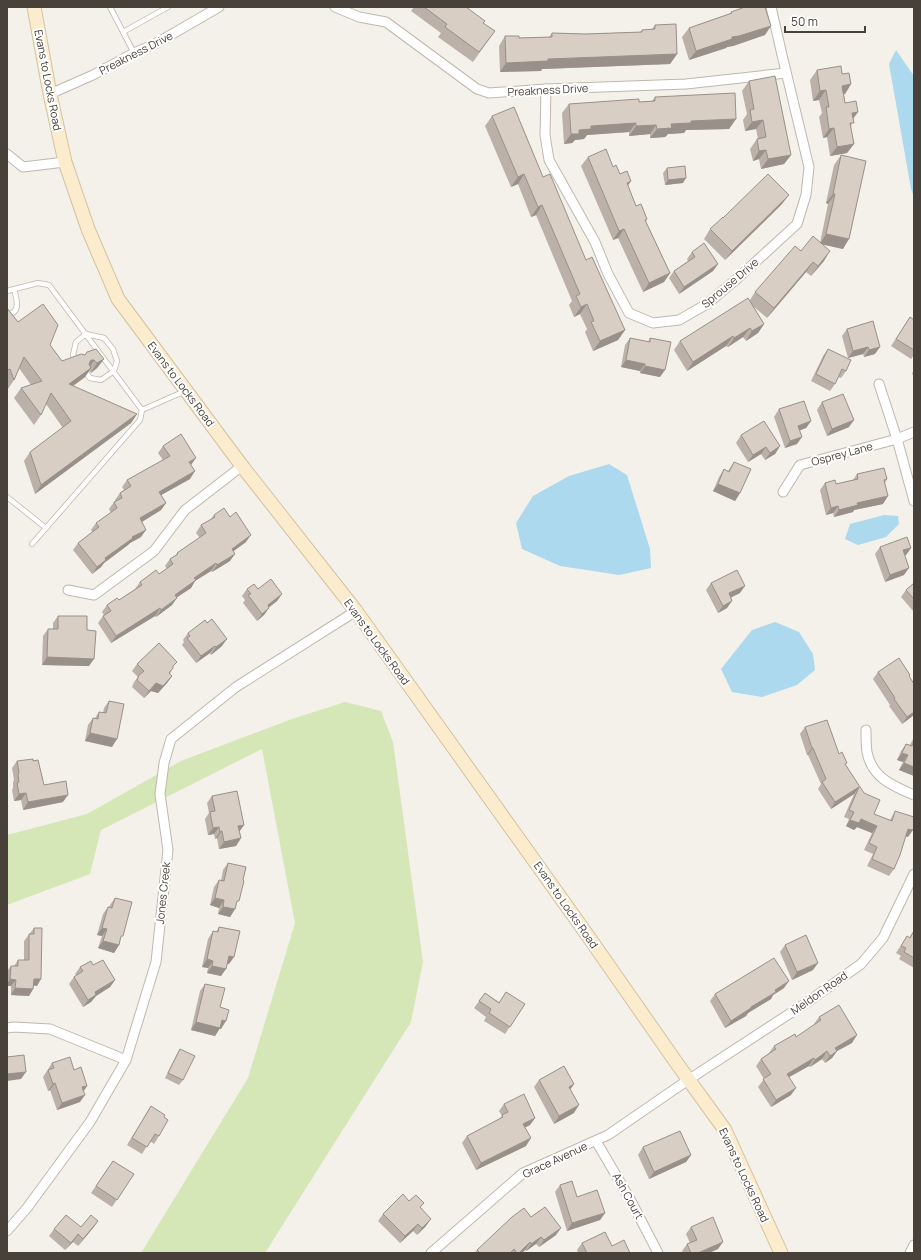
<svg xmlns="http://www.w3.org/2000/svg" width="921" height="1260" font-family="Manrope,sans-serif">
<style>
.green{fill:#d5e6b7}
.water{fill:#acd9ed}
.lines{fill:none;stroke-linecap:round;stroke-linejoin:round}
.lane-casing{stroke:#c0b7ae;stroke-width:6}
.street-casing{stroke:#c0b7ae;stroke-width:11}
.secondary-casing{stroke:#d4c19f;stroke-width:15}
.lane{stroke:#fff;stroke-width:4.5}
.street{stroke:#fff;stroke-width:9}
.secondary{stroke:#fcecce;stroke-width:13}
.wall{fill:#bbb1a9}
.shaded-wall{fill:#989089}
.building{fill:#d9cec4;stroke:#989089}
.labels{text-anchor:middle;stroke-width:4;stroke-linejoin:round;paint-order:stroke}
.street-label{font-size:11px;fill:#484139;stroke:#fff}
</style>
<rect width="100%" height="100%" fill="#f4f1eb"/>
<!-- green -->
<polygon class="green" points="345,702 381,711 393,742 423,962 411,1022 265,1253 141,1253 248,1078 295,923 262,749 101,830 90,874 7,905 7,835 87,814 181,761 292,719"/>
<!-- water -->
<g class="water">
<polygon points="896,50 914,76 914,197 911,189 889,64"/>
<polygon points="609,464 627,475 650,549 651,568 619,575 560,566 522,549 516,523 533,496 569,476"/>
<polygon points="884,515 898,516 899,524 886,537 858,545 845,539 850,524"/>
<polygon points="775,622 799,632 813,654 815,670 797,685 762,697 732,692 721,669 752,630"/>
</g>
<g class="lines">
<defs>
<g id="lane">
<polyline points="110,7 134,53"/>
<polyline points="123,32 168,7"/>
<polyline points="7,291 38,283 49,285 142,410 185,391"/>
<path d="M7 314C21 314 17 299 14 289"/>
<polyline points="77,361 73,355 76,342 86,334 104,338 113,349 117,361 114,371 101,380 90,378 86,373"/>
<polyline points="7,497 46,528"/>
<polyline points="32,544 140,420 142,410"/>
</g>
<g id="street">
<polyline points="335,7 359,17 386,22 477,89 489,93 546,89 686,84 786,73"/>
<polyline points="546,89 545,135 549,160 595,242 608,274 629,313 653,323 679,320 707,304 739,277 797,224 806,195 809,167 782,55 771,7"/>
<polyline points="50,94 93,75 134,53 155,44 219,7"/>
<polyline points="7,154 23,167 65,162"/>
<polyline points="879,384 897,439 914,501"/>
<polyline points="783,492 800,465 897,439 914,432"/>
<polyline points="68,590 94,595 154,551 185,510 242,466"/>
<path d="M866 730C866 737 866 745 867 752 872 778 893 786 914 795"/>
<polyline points="7,1028 14,1027 50,1029 126,1060"/>
<polyline points="596,1141 630,1199 658,1253"/>
<polyline points="7,1231 27,1208 90,1122 126,1060 156,962 168,850 160,794 164,763 171,739 236,687 356,611"/>
<polyline points="431,1253 523,1173 608,1135 688,1080 809,1001 861,964 883,938 914,874"/>
<polyline points="910,1253 914,1245"/>
</g>
<polyline id="secondary" points="34,7 50,94 65,162 88,229 118,299 242,466 356,611 588,936 678,1065 725,1130 781,1253"/>
</defs>
<!-- lane casing -->
<use href="#lane" class="lane-casing"/>
<!-- street casing -->
<use href="#street" class="street-casing"/>
<!-- secondary casing -->
<use href="#secondary" class="secondary-casing"/>
<!-- lane -->
<use href="#lane" class="lane"/>
<!-- street -->
<use href="#street" class="street"/>
<!-- secondary -->
<use href="#secondary" class="secondary"/>
</g>
<!-- wall -->
<g class="wall">
<polygon points="414,7 466,7 483,23 495,31 473,62 438,37 441,33 411,11"/>
<polygon points="731,12 765,35 733,46 727,47 726,48 689,60 682,37 689,28 729,14"/>
<polygon points="655,25 677,54 670,64 542,69 541,71 500,72 499,46 505,36 519,38 549,37 552,33 585,34 640,32 642,30 652,29"/>
<polygon points="817,70 842,74 851,84 845,94 844,94 845,103 853,119 851,127 854,144 847,153 830,156 827,137 823,138 819,117 822,113 819,100 813,101 810,80"/>
<polygon points="749,81 791,155 784,164 761,169 759,159 753,161 750,149 757,139 758,139 756,129 745,131 743,120 747,114 742,91"/>
<polygon points="655,97 736,119 729,129 686,130 684,133 668,134 665,137 650,138 650,134 629,136 629,132 587,135 584,139 575,140 572,143 564,144 562,113 569,104 639,102 652,101"/>
<polygon points="492,116 543,177 586,260 625,330 618,340 593,351 585,332 587,329 580,314 574,317 569,305 572,301 536,215 531,217 518,184 511,187 485,126"/>
<polygon points="841,155 843,249 822,244 824,261 811,276 806,272 767,318 753,306 764,324 758,333 746,341 743,337 728,347 726,346 687,371 674,350 680,341 750,300 755,292 801,251 820,243 828,204 826,203 834,165"/>
<polygon points="588,157 613,167 620,174 628,186 636,206 647,219 646,222 670,273 664,282 643,292 618,238 613,240 581,166"/>
<polygon points="667,168 683,183 665,185 663,173"/>
<polygon points="782,204 725,260 704,239 710,229 723,218"/>
<polygon points="692,252 718,264 713,271 679,294 669,278 674,271 688,261 687,259"/>
<polygon points="7,308 18,322 50,345 62,361 104,359 97,368 91,373 89,371 85,377 73,386 137,414 131,423 35,494 24,461 30,452 63,428 46,404 41,415 34,425 14,398 21,388 31,385 19,368 14,380 8,389 7,388"/>
<polygon points="910,317 914,320 914,355 911,359 891,346"/>
<polygon points="873,321 875,354 864,357 863,354 848,358 842,336 847,329"/>
<polygon points="630,338 648,342 650,338 660,377 640,373 640,371 621,367 625,345"/>
<polygon points="828,349 846,371 841,378 838,377 835,384 830,391 811,381 823,356"/>
<polygon points="914,371 914,378 912,373"/>
<polygon points="822,402 849,427 827,436 817,410"/>
<polygon points="779,409 811,421 806,428 800,430 797,444 785,448 774,417"/>
<polygon points="741,435 780,446 775,454 765,460 761,454 748,462 736,443"/>
<polygon points="163,446 191,465 190,479 161,495 166,503 161,510 142,522 141,537 130,543 128,545 104,563 101,567 92,574 73,550 78,543 92,532 91,530 96,523 111,513 109,509 114,502 115,501 115,500 120,493 124,490 122,487 127,480 163,460 158,453"/>
<polygon points="734,462 740,493 735,501 713,491 719,477 724,469 728,471"/>
<polygon points="857,474 887,479 885,483 883,504 854,510 853,512 834,517 833,513 826,515 820,490 825,483 836,484 853,480"/>
<polygon points="214,515 246,542 233,551 230,561 212,572 211,571 195,581 191,588 177,597 172,605 156,617 155,616 111,643 98,623 103,616 104,615 102,612 107,605 119,600 135,589 140,582 159,574 167,569 165,566 170,559 176,555 177,553 200,538 196,533 201,525 210,520"/>
<polygon points="880,547 911,548 906,555 905,555 904,575 885,582 875,554"/>
<polygon points="711,583 740,593 731,597 727,608 718,613 706,590"/>
<polygon points="914,583 914,612 901,597 906,590"/>
<polygon points="247,589 258,589 282,594 277,601 269,607 264,615 257,621 243,603 245,600 242,596"/>
<polygon points="58,616 87,630 89,666 42,665 43,636 48,629 53,629 53,623"/>
<polygon points="188,633 222,646 211,655 210,653 196,663 182,645 184,642 183,640"/>
<polygon points="137,664 173,667 170,674 172,676 167,683 158,693 151,691 144,698 132,687 134,682 138,677 132,671"/>
<polygon points="878,672 909,677 914,715 902,724 889,706 890,705 873,679"/>
<polygon points="109,701 112,747 85,741 88,725 93,718 95,718 99,712 103,713 104,708"/>
<polygon points="805,727 839,754 846,765 874,814 890,820 895,811 908,837 906,836 894,869 889,876 867,866 873,854 864,850 872,833 857,827 854,830 846,826 849,819 844,817 854,794 831,809 818,789 821,784 808,755 807,755 800,734"/>
<polygon points="914,737 914,776 899,770 903,762 897,760 901,751 906,744 910,745"/>
<polygon points="17,761 33,761 44,785 63,802 23,810 21,800 14,801 12,790 13,788 13,782 14,780 12,768"/>
<polygon points="212,796 244,825 239,832 241,838 236,846 219,849 217,838 215,839 214,834 208,835 205,819 209,813 207,803"/>
<polygon points="228,863 236,906 235,909 230,917 218,914 219,908 210,905 214,887 219,880 221,881 223,870"/>
<polygon points="115,898 120,940 119,945 114,953 98,948 102,936 97,935 103,914 108,907 109,907 110,905"/>
<polygon points="219,927 229,964 227,964 221,976 207,973 208,968 202,967 208,939 213,931 216,932"/>
<polygon points="34,928 37,986 33,985 33,989 29,996 11,995 11,986 7,986 7,971 11,966 14,966 18,960 24,960 24,941"/>
<polygon points="914,930 914,968 899,959 901,956 896,953 907,936 909,938"/>
<polygon points="785,945 813,970 792,980 780,952"/>
<polygon points="93,965 115,980 110,987 96,996 91,1002 83,1007 69,984 74,977 76,975 75,974 80,967"/>
<polygon points="205,984 220,1007 221,1029 220,1028 215,1036 191,1030 200,991"/>
<polygon points="784,988 773,995 771,999 748,1013 746,1016 725,1028 710,1001 715,994"/>
<polygon points="485,993 499,1002 525,1004 505,1034 484,1021 486,1017 474,1008"/>
<polygon points="819,1017 852,1043 837,1051 832,1058 825,1063 822,1059 810,1067 809,1066 789,1077 791,1095 771,1107 758,1087 764,1079 756,1066 761,1059 769,1053 774,1046 796,1037 815,1025 814,1024"/>
<polygon points="180,1049 183,1080 179,1085 165,1078 177,1054"/>
<polygon points="52,1063 74,1070 87,1086 84,1091 80,1102 57,1110 50,1090 48,1091 43,1077"/>
<polygon points="539,1080 574,1084 570,1090 574,1113 554,1124 534,1087"/>
<polygon points="504,1104 535,1118 530,1125 525,1127 526,1146 476,1170 462,1143 467,1136 499,1119 502,1116 499,1111"/>
<polygon points="151,1106 164,1117 159,1136 154,1144 150,1141 142,1154 127,1145 146,1114"/>
<polygon points="643,1147 691,1155 686,1162 649,1179 638,1155"/>
<polygon points="113,1161 134,1174 112,1207 91,1193"/>
<polygon points="560,1185 577,1197 605,1213 600,1220 567,1231 555,1192"/>
<polygon points="409,1201 424,1203 420,1208 426,1226 417,1235 413,1231 400,1243 378,1221 383,1214"/>
<polygon points="531,1217 556,1235 539,1247 536,1244 526,1251 525,1250 522,1253 474,1253 477,1250"/>
<polygon points="98,1221 93,1228 78,1246 73,1242 65,1250 49,1236 54,1229 81,1227"/>
<polygon points="691,1227 718,1249 709,1253 683,1253 682,1251 687,1244 690,1243 686,1234"/>
<polygon points="582,1243 612,1246 630,1253 578,1253 577,1250"/>
</g>
<!-- shaded-wall -->
<g class="shaded-wall">
<polygon points="771,26 765,35 733,46 727,47 726,48 689,60 696,51 732,37"/>
<polygon points="677,54 670,64 542,69 541,71 500,72 506,63 548,59"/>
<polygon points="851,84 845,94 836,95 842,86"/>
<polygon points="826,90 819,100 813,101 820,91"/>
<polygon points="858,112 851,122 852,113"/>
<polygon points="736,119 729,129 686,130 684,133 668,134 665,137 650,138 657,129 671,124 691,121"/>
<polygon points="763,120 756,129 745,131 752,122"/>
<polygon points="636,123 629,132 587,135 584,139 575,140 572,143 564,144 571,134 579,130 591,126"/>
<polygon points="656,125 650,134 629,136 636,126"/>
<polygon points="834,128 827,137 823,138 829,129"/>
<polygon points="854,144 847,153 830,156 837,147"/>
<polygon points="766,150 759,159 753,161 759,151"/>
<polygon points="791,155 784,164 761,169 768,159"/>
<polygon points="524,174 518,184 511,187 518,177"/>
<polygon points="686,178 683,183 665,185 668,180"/>
<polygon points="631,181 625,190 627,183"/>
<polygon points="833,194 835,194 828,204 826,203"/>
<polygon points="789,195 782,204 725,260 732,251"/>
<polygon points="542,205 536,215 531,217 538,207"/>
<polygon points="624,229 618,238 613,240 619,231"/>
<polygon points="826,234 849,239 843,249 820,244"/>
<polygon points="830,251 824,261 811,276 818,266"/>
<polygon points="813,262 806,272 767,318 774,308"/>
<polygon points="718,264 713,271 679,294 684,287"/>
<polygon points="670,273 664,282 643,292 649,283"/>
<polygon points="587,304 580,314 574,317 581,307"/>
<polygon points="764,324 758,333 746,341 752,331"/>
<polygon points="750,328 743,337 728,347 734,338"/>
<polygon points="625,330 618,340 593,351 600,341"/>
<polygon points="733,336 726,346 687,371 693,362"/>
<polygon points="868,347 863,354 848,358 853,351"/>
<polygon points="880,347 875,354 864,357 869,350"/>
<polygon points="104,359 97,368 91,373 97,363"/>
<polygon points="91,360 94,360 88,370 84,370"/>
<polygon points="626,360 645,364 640,371 621,367"/>
<polygon points="645,366 665,370 660,377 640,373"/>
<polygon points="91,368 85,377 62,394 69,384"/>
<polygon points="137,414 131,423 35,494 41,485"/>
<polygon points="854,420 849,427 827,436 832,429"/>
<polygon points="811,421 806,428 793,433 798,426"/>
<polygon points="802,437 797,444 785,448 790,441"/>
<polygon points="780,446 775,454 765,460 770,453"/>
<polygon points="766,447 761,454 748,462 753,455"/>
<polygon points="196,458 191,465 189,462"/>
<polygon points="195,471 190,479 154,499 159,492"/>
<polygon points="718,484 740,493 735,501 713,491"/>
<polygon points="888,496 883,504 854,510 853,512 834,517 839,510 857,503"/>
<polygon points="166,503 161,510 135,526 140,518"/>
<polygon points="838,506 833,513 826,515 831,508"/>
<polygon points="146,530 141,537 130,543 128,545 104,563 101,567 92,574 97,567 105,558 132,537"/>
<polygon points="251,535 246,542 227,556 232,549"/>
<polygon points="911,548 906,555 898,558 903,550"/>
<polygon points="235,554 230,561 212,572 217,565"/>
<polygon points="216,563 211,571 195,581 191,588 170,602 175,595 194,578"/>
<polygon points="909,568 904,575 885,582 890,575"/>
<polygon points="745,586 740,593 724,601 729,593"/>
<polygon points="282,594 277,601 262,613 268,605"/>
<polygon points="177,598 172,605 156,617 161,610"/>
<polygon points="732,601 727,608 718,613 723,606"/>
<polygon points="160,608 155,616 111,643 116,636"/>
<polygon points="269,608 264,615 257,621 262,614"/>
<polygon points="227,639 222,646 211,655 216,647"/>
<polygon points="215,646 210,653 196,663 201,656"/>
<polygon points="47,657 94,659 89,666 42,665"/>
<polygon points="172,676 167,683 158,693 151,691 144,698 149,691 156,683"/>
<polygon points="914,712 914,715 902,724 907,717"/>
<polygon points="90,733 117,739 112,747 85,741"/>
<polygon points="812,748 813,748 808,755 807,755"/>
<polygon points="902,753 908,755 903,762 897,760"/>
<polygon points="904,763 914,767 914,776 899,770"/>
<polygon points="859,787 854,794 831,809 835,802"/>
<polygon points="26,793 21,800 14,801 19,794"/>
<polygon points="68,795 63,802 23,810 28,802"/>
<polygon points="861,819 877,826 872,833 857,827 854,830 846,826 850,820"/>
<polygon points="244,825 239,832 238,826"/>
<polygon points="219,827 214,834 208,835 213,828"/>
<polygon points="908,829 913,830 908,837 903,836"/>
<polygon points="222,831 217,838 215,839 220,832"/>
<polygon points="241,838 236,846 219,849 224,842"/>
<polygon points="215,898 224,900 219,908 210,905"/>
<polygon points="223,907 235,909 230,917 218,914"/>
<polygon points="102,928 107,929 102,936 97,935"/>
<polygon points="103,941 119,945 114,953 98,948"/>
<polygon points="229,956 234,957 229,964 224,963"/>
<polygon points="207,959 213,961 208,968 202,967"/>
<polygon points="818,963 813,970 792,980 797,972"/>
<polygon points="212,966 226,969 221,976 207,973"/>
<polygon points="10,979 16,980 11,986 7,986 7,984"/>
<polygon points="34,979 41,979 37,986 29,985"/>
<polygon points="115,980 110,987 96,996 91,1002 83,1007 88,1000 95,992"/>
<polygon points="789,981 784,988 773,995 771,999 748,1013 746,1016 725,1028 731,1021 775,990"/>
<polygon points="15,988 33,989 29,996 11,995"/>
<polygon points="222,1020 226,1021 221,1029 217,1028"/>
<polygon points="196,1022 220,1028 215,1036 191,1030"/>
<polygon points="857,1035 852,1043 837,1051 832,1058 825,1063 835,1048"/>
<polygon points="827,1051 822,1059 810,1067 815,1060"/>
<polygon points="814,1058 809,1066 782,1081 787,1074"/>
<polygon points="26,1072 21,1079 7,1081 7,1074"/>
<polygon points="55,1083 50,1090 48,1091 53,1084"/>
<polygon points="574,1084 569,1091 569,1087"/>
<polygon points="87,1086 82,1093 82,1087"/>
<polygon points="796,1088 791,1095 771,1107 776,1100"/>
<polygon points="85,1095 80,1102 57,1110 62,1103"/>
<polygon points="579,1105 574,1113 554,1124 559,1116"/>
<polygon points="535,1118 530,1125 518,1131 523,1124"/>
<polygon points="531,1138 526,1146 476,1170 481,1163"/>
<polygon points="691,1155 686,1162 649,1179 654,1172"/>
<polygon points="605,1213 600,1220 567,1231 572,1223"/>
<polygon points="431,1219 426,1226 417,1235 422,1228"/>
<polygon points="98,1221 93,1228 78,1246 83,1239"/>
<polygon points="418,1224 413,1231 400,1243 405,1236"/>
<polygon points="561,1228 556,1235 539,1247 544,1240"/>
<polygon points="78,1234 73,1242 65,1250 71,1243"/>
<polygon points="541,1237 536,1244 526,1251 531,1244"/>
<polygon points="530,1242 525,1250 522,1253 519,1253"/>
<polygon points="723,1242 718,1249 709,1253 698,1253"/>
</g>
<!-- building -->
<g class="building">
<polygon points="424,7 466,7 485,21 483,23 495,31 479,52 445,27 447,24"/>
<polygon points="745,7 765,7 771,26 739,36 732,37 732,39 696,51 689,28 732,13 731,12"/>
<polygon points="676,24 677,54 548,59 548,61 506,63 505,36 519,36 519,38 552,37 552,33 585,34 642,32 642,30 655,29 655,25"/>
<polygon points="841,66 842,74 849,73 851,84 842,86 845,103 856,101 858,112 852,113 854,123 850,123 854,144 837,147 834,128 829,129 826,107 829,107 826,90 820,91 817,70"/>
<polygon points="775,76 791,155 768,159 766,150 759,151 757,139 766,137 763,120 752,122 750,110 754,109 749,81"/>
<polygon points="735,93 736,119 691,121 691,123 671,124 672,128 657,129 656,125 636,126 636,123 591,126 591,129 579,130 579,134 571,134 569,104 639,99 639,102 655,101 655,97"/>
<polygon points="514,107 543,177 550,174 586,260 592,257 625,330 600,341 591,322 594,321 587,304 581,307 576,296 580,294 542,205 538,207 524,174 518,177 492,116"/>
<polygon points="606,149 613,167 616,165 620,174 627,171 631,181 627,183 636,206 641,204 647,219 645,220 670,273 649,283 624,229 619,231 588,157"/>
<polygon points="841,155 866,161 849,239 826,234 835,194 833,194"/>
<polygon points="685,166 686,178 668,180 667,168"/>
<polygon points="768,174 789,195 732,251 710,229 723,217 723,218"/>
<polygon points="813,236 830,251 818,266 813,262 774,308 755,292 795,246 801,251"/>
<polygon points="704,243 718,264 684,287 674,271 695,257 692,252"/>
<polygon points="748,298 764,324 752,331 750,328 734,338 733,336 693,362 680,341"/>
<polygon points="43,304 58,325 50,345 62,361 81,354 85,355 87,352 96,349 104,359 97,363 94,360 91,360 89,364 91,368 69,384 137,414 41,485 30,452 71,421 51,393 41,415 21,388 42,381 24,357 14,380 10,369 7,370 7,308 18,322"/>
<polygon points="910,317 914,320 914,350 896,339"/>
<polygon points="873,321 880,347 869,350 868,347 853,351 847,329"/>
<polygon points="630,338 650,342 650,338 671,342 665,370 645,366 645,364 626,360"/>
<polygon points="828,349 851,360 846,371 842,369 835,384 816,374"/>
<polygon points="843,394 854,420 832,429 822,402"/>
<polygon points="804,401 811,421 798,426 802,437 790,441 779,409"/>
<polygon points="764,421 780,446 770,453 766,447 753,455 741,435"/>
<polygon points="181,434 196,458 189,462 195,471 159,492 166,503 140,518 146,530 132,537 133,538 105,558 106,560 97,567 78,543 99,527 96,523 117,508 114,502 122,498 120,493 131,486 127,480 170,456 163,446"/>
<polygon points="734,462 751,469 740,493 718,484 724,469 729,472"/>
<polygon points="884,468 887,479 884,480 888,496 857,503 858,505 839,510 838,506 831,508 825,483 835,480 836,484 858,479 857,474"/>
<polygon points="224,508 230,517 236,512 251,535 232,549 235,554 217,565 216,563 194,578 196,580 175,595 177,598 161,610 160,608 116,636 103,616 111,611 107,605 117,598 119,600 142,585 140,582 156,570 159,574 173,564 170,559 178,554 177,553 206,533 201,525 215,517 214,515"/>
<polygon points="907,537 911,548 903,550 909,568 890,575 880,547"/>
<polygon points="737,570 745,586 729,593 732,601 723,606 711,583"/>
<polygon points="271,579 282,594 268,605 269,608 262,614 248,595 251,594 247,589 254,584 258,589"/>
<polygon points="914,583 914,599 906,590"/>
<polygon points="58,616 87,616 87,630 96,631 94,659 47,657 48,629 58,629"/>
<polygon points="212,619 227,639 216,647 215,646 201,656 187,638 190,636 188,633 205,620 207,623"/>
<polygon points="159,643 177,662 173,666 173,668 169,673 172,676 163,686 156,683 149,691 137,680 139,675 144,671 137,664"/>
<polygon points="899,658 910,675 909,676 914,684 914,712 907,717 894,699 895,698 878,672"/>
<polygon points="109,701 124,704 117,739 90,733 93,718 98,719 99,712 106,713"/>
<polygon points="827,720 839,754 842,752 847,763 845,764 864,793 880,800 874,814 892,821 895,811 914,817 914,828 913,830 908,829 900,855 894,869 872,859 877,847 869,843 877,826 861,819 859,823 850,820 854,812 849,810 859,787 835,802 822,782 826,779 813,748 812,748 805,727"/>
<polygon points="914,741 914,767 904,763 908,755 902,753 906,744 912,746"/>
<polygon points="33,759 33,761 38,760 44,785 66,781 68,795 28,802 26,793 19,794 17,783 19,782 18,775 19,772 17,761"/>
<polygon points="237,791 244,825 238,826 241,838 224,842 222,831 220,832 219,827 213,828 210,812 215,811 212,796"/>
<polygon points="228,863 246,867 243,880 244,881 239,901 237,901 235,909 223,907 224,900 215,898 219,880 224,881"/>
<polygon points="115,898 132,902 123,936 121,936 119,945 103,941 107,929 102,928 108,907 112,908"/>
<polygon points="219,927 240,931 234,957 229,956 226,969 212,966 213,961 207,959 213,931 218,932"/>
<polygon points="34,928 42,928 41,979 34,979 33,989 15,988 16,980 10,979 11,966 18,966 18,960 29,960 29,934 34,934"/>
<polygon points="914,931 914,958 904,952 906,948 901,946 907,936 910,938"/>
<polygon points="806,935 818,963 797,972 785,945"/>
<polygon points="774,958 789,981 775,990 776,992 751,1007 751,1008 731,1021 715,994"/>
<polygon points="103,960 115,980 95,992 96,995 88,1000 74,977 83,971 80,967 91,961 93,965"/>
<polygon points="205,984 225,988 220,1007 229,1010 226,1021 222,1020 220,1028 196,1022"/>
<polygon points="506,992 525,1004 510,1027 489,1013 491,1009 479,1001 485,993 499,1003"/>
<polygon points="839,1005 857,1035 835,1048 837,1051 830,1056 827,1051 815,1060 814,1058 787,1074 796,1088 776,1100 763,1079 771,1074 761,1059 776,1049 774,1046 795,1034 796,1037 821,1020 819,1017"/>
<polygon points="180,1049 195,1056 183,1080 168,1073"/>
<polygon points="24,1055 26,1072 7,1074 7,1057"/>
<polygon points="70,1057 74,1070 81,1067 87,1086 82,1087 85,1095 62,1103 55,1083 53,1084 48,1070 54,1068 52,1063"/>
<polygon points="564,1066 574,1084 569,1087 579,1105 559,1116 539,1080"/>
<polygon points="524,1094 535,1118 523,1124 531,1138 481,1163 467,1136 503,1117 502,1115 508,1112 504,1104"/>
<polygon points="151,1106 165,1115 164,1117 168,1120 159,1136 155,1134 147,1147 132,1138"/>
<polygon points="680,1131 691,1155 654,1172 643,1147"/>
<polygon points="113,1161 134,1174 117,1200 96,1186"/>
<polygon points="572,1181 577,1197 597,1190 605,1213 572,1223 560,1185"/>
<polygon points="403,1194 409,1201 416,1195 424,1203 420,1207 431,1219 422,1228 418,1224 405,1236 383,1214"/>
<polygon points="545,1207 561,1228 544,1240 541,1237 531,1244 530,1242 519,1253 517,1253 514,1249 510,1253 480,1253 477,1250 512,1217 524,1208 531,1217"/>
<polygon points="66,1215 81,1227 91,1215 98,1221 83,1239 78,1234 71,1243 54,1229"/>
<polygon points="713,1217 723,1242 698,1253 691,1253 687,1244 697,1240 691,1227"/>
<polygon points="605,1232 612,1246 624,1240 630,1253 587,1253 582,1243"/>
</g>
<g class="labels">
<!-- street labels -->
<g class="street-label">
<text transform="translate(136 53) rotate(-27)" y="4">Preakness Drive</text>
<text transform="translate(48 80) rotate(79)" y="4">Evans to Locks Road</text>
<text transform="translate(548 90) rotate(-3)" y="4">Preakness Drive</text>
<text transform="translate(730 283) rotate(-40)" y="4">Sprouse Drive</text>
<text transform="translate(181 384) rotate(53)" y="4">Evans to Locks Road</text>
<text transform="translate(842 454) rotate(-15)" y="4">Osprey Lane</text>
<text transform="translate(377 642) rotate(54)" y="4">Evans to Locks Road</text>
<text transform="translate(163 893) rotate(-84)" y="4">Jones Creek</text>
<text transform="translate(566 905) rotate(55)" y="4">Evans to Locks Road</text>
<text transform="translate(819 993) rotate(-35)" y="4">Meldon Road</text>
<text transform="translate(555 1160) rotate(-25)" y="4">Grace Avenue</text>
<text transform="translate(744 1175) rotate(65)" y="4">Evans to Locks Road</text>
<text transform="translate(628 1196) rotate(61)" y="4">Ash Court</text>
</g>
</g>
<!-- border -->
<rect width="921" height="1260" fill="none" stroke="#484139" stroke-width="16"/>
<!-- scale -->
<path d="M785 26v6h80v-6" fill="none" stroke="#484139" stroke-width="2"/>
<text x="791" y="26" font-size="12" fill="#484139" stroke="#ffffff" stroke-width="3" paint-order="stroke">50 m</text>
</svg>
